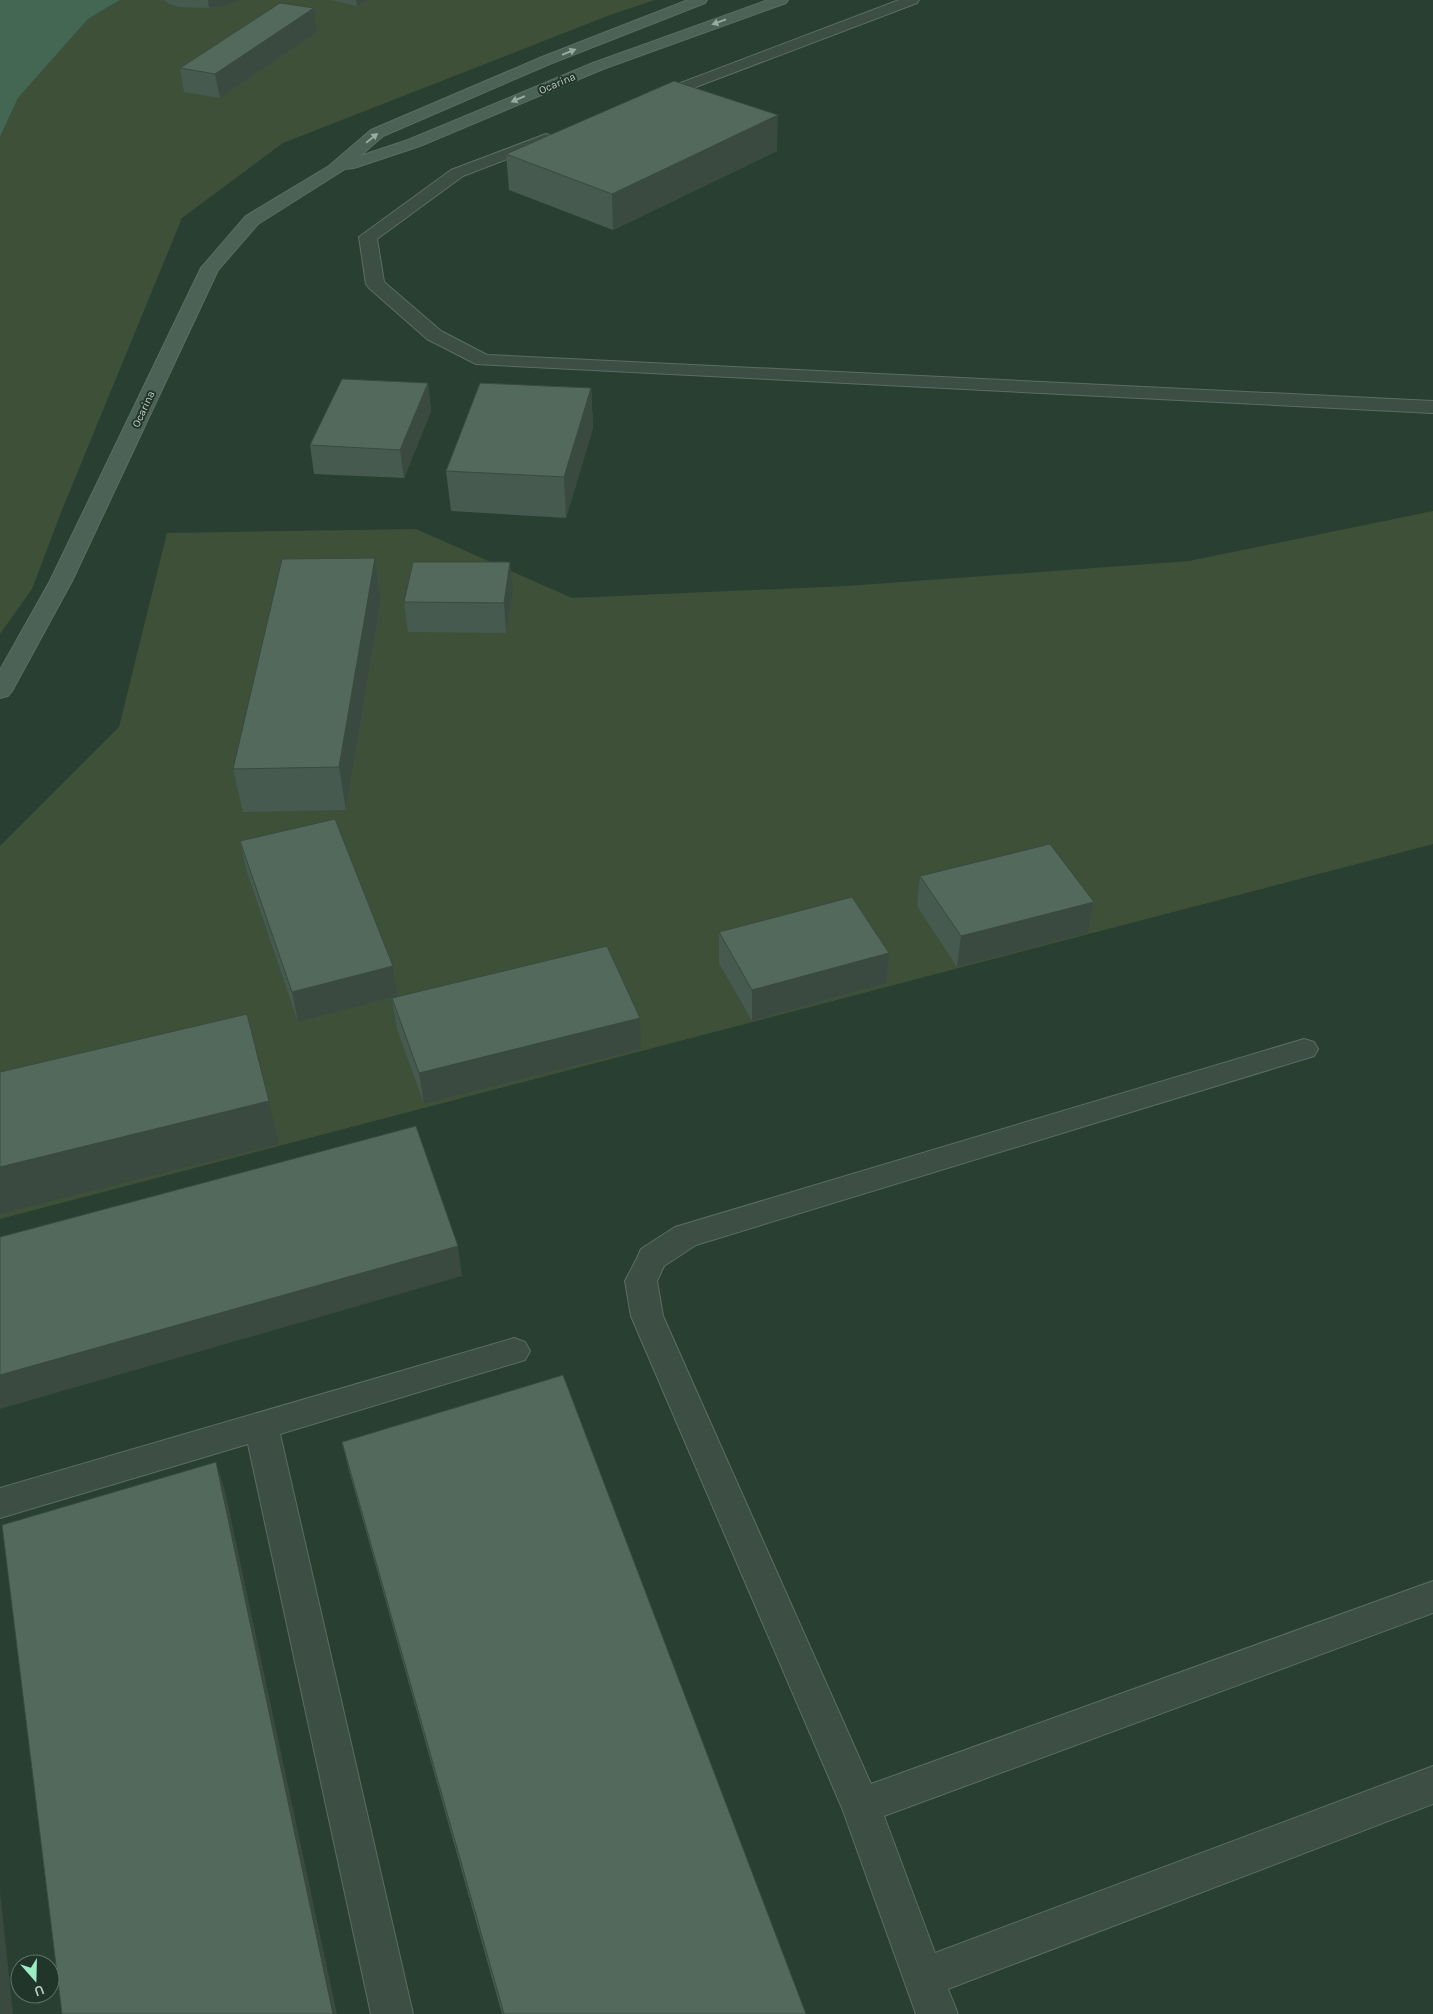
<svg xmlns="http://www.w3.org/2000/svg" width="1433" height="2014" font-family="Karla,sans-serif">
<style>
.green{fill:#3f5038}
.water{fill:#436753}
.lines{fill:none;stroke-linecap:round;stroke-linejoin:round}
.lane-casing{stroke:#5b6d63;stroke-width:2}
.street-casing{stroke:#5b6d63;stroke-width:2}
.secondary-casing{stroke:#5b6d63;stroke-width:2}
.lane{fill:#3d4f45;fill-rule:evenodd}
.street{fill:#3d4f45;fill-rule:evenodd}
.secondary{fill:#4c6256;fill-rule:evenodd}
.wall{fill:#475a4f}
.shaded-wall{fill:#3a4a40}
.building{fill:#53695c;stroke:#3a4a40}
.oneway{fill:#99aba1}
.labels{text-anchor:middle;stroke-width:4;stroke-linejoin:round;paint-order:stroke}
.far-street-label{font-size:11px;fill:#bacac1;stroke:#22352a}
</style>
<rect width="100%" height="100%" fill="#293f32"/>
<!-- green -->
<g class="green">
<polygon points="120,0 655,0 610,15 283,143 182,218 62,510 32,589 0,634 0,137 18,98 88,19"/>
<polygon points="1433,511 1433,844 0,1219 0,846 119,727 167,533 416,529 572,598 847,586 1189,561"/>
</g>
<!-- water -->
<polygon class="water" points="0,0 120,0 88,19 18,98 0,137"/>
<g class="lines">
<defs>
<g id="lane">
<polygon points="899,0 919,0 917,3 659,101 654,103 646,98 649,95"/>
<polygon points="546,134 552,136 554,139 552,142 463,176 377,239 384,282 441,331 487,355 1433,401 1433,413 476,364 427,339 369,288 366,284 359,237 451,170"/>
</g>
<g id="street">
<polygon points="1304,1039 1314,1042 1318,1049 1314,1056 696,1245 664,1266 657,1281 663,1316 871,1784 1433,1581 1433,1613 884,1816 935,1953 1433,1766 1433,1804 948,1989 958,2014 916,2014 842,1808 631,1316 625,1281 637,1258 641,1249 675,1227"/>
<polygon points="514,1338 525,1342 530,1351 525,1360 280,1434 413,2014 371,2014 248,1444 0,1518 0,1488"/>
</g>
<polygon id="secondary" points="688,0 707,0 705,3 552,63 383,136 360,156 408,140 593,63 768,0 788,0 786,3 603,69 420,146 354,168 345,169 258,224 218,270 72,581 12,691 8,696 0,698 0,670 50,581 201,268 246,216 329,166 371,130 542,57"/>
</defs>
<!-- lane casing -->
<use href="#lane" class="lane-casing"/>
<!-- street casing -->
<use href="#street" class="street-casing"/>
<!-- secondary casing -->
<use href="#secondary" class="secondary-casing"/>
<!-- lane -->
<use href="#lane" class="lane"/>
<!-- street -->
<use href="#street" class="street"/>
<!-- secondary -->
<use href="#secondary" class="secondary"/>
</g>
<!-- wall -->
<g class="wall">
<polygon points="164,0 239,0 237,2 224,6 209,8 179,7 169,4"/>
<polygon points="331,0 369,0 357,6"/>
<polygon points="317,32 220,98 184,92 180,68"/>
<polygon points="777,151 613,230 509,190 506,154"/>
<polygon points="428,383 431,411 404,478 314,474 310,445"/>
<polygon points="591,388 593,428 566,518 451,511 446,471"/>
<polygon points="375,558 381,599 346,810 243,812 233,769"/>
<polygon points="513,592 506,633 408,632 404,602"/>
<polygon points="240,841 393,966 398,996 298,1022 247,872"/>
<polygon points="920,876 1094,902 1088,933 957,967 917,906"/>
<polygon points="719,932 889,953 887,983 752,1021 719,963"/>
<polygon points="392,998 641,1049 424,1104 397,1029"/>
<polygon points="342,1442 806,2014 502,2014 349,1471"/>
</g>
<!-- shaded-wall -->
<g class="shaded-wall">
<polygon points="208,0 239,0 237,2 224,6 209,8"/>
<polygon points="356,0 369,0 357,6"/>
<polygon points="314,8 317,32 220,98 215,74"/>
<polygon points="778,115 777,151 613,230 612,194"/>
<polygon points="428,383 431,411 404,478 400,450"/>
<polygon points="591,388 593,428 566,518 564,477"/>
<polygon points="375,558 381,599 346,810 339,767"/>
<polygon points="510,562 513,592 506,633 504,603"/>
<polygon points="1094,902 1088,933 957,967 961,936"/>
<polygon points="889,953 887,983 752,1021 752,990"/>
<polygon points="393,966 398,996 298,1022 292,992"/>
<polygon points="640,1018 641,1049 424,1104 419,1073"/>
<polygon points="269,1101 279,1144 0,1214 0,1167"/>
<polygon points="458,1246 462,1276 0,1409 0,1375"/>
<polygon points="216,1462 225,1491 337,2014 333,2014"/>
<polygon points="0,1891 13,2014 0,2014"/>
</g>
<!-- building -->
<g class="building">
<polygon points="280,3 314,8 215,74 180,68"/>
<polygon points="674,81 778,115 612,194 506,154"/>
<polygon points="342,379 428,383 400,450 310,445"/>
<polygon points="480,383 591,388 564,477 446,471"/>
<polygon points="375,558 339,767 233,769 282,559"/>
<polygon points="413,562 510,562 504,603 404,602"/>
<polygon points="335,819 393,966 292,992 240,841"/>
<polygon points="1050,844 1094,902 961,936 920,876"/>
<polygon points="852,897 889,953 752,990 719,932"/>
<polygon points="607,946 640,1018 419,1073 392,998"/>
<polygon points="247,1014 269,1101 0,1167 0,1072"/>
<polygon points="416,1126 458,1246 0,1375 0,1237"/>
<polygon points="563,1375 806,2014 504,2014 342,1442"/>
<polygon points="216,1462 333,2014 62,2014 2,1525"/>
</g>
<!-- one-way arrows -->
<defs><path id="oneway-solid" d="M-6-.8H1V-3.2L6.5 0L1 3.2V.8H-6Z" transform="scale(1.25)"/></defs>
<g class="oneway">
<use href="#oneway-solid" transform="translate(719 22) rotate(160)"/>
<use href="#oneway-solid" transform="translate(569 52) rotate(-22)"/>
<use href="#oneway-solid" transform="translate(518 99) rotate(157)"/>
<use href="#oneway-solid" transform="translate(372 138) rotate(-39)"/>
</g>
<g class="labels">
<!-- far-street labels -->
<g class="far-street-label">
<text transform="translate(557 83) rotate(-23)" y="4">Ocarina</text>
<text transform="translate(143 409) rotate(-65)" y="4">Ocarina</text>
</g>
</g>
<!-- north arrow -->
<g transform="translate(35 1979) rotate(160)"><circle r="24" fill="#22352a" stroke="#5f7166"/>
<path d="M0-4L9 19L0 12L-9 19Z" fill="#9cedc1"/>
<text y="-8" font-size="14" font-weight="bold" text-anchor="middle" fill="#bacac1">U</text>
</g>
</svg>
